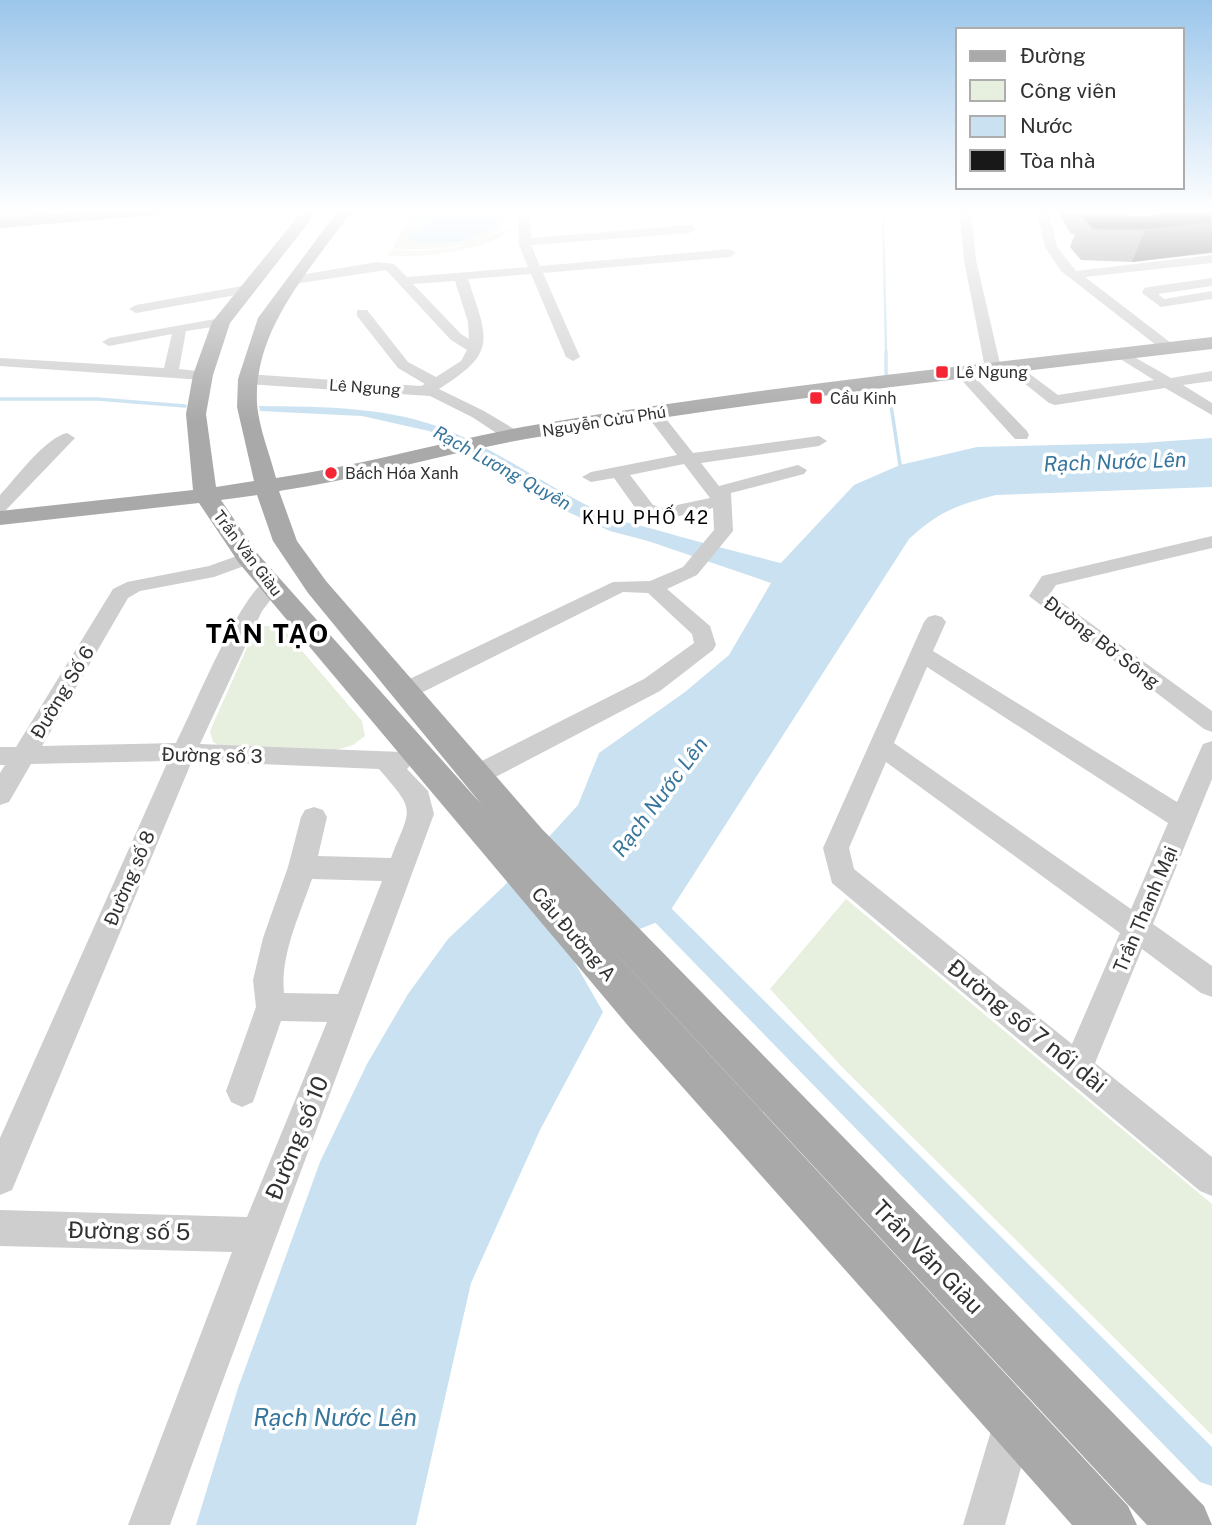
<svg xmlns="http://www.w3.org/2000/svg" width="1212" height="1525" font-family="'Public Sans',sans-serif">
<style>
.green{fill:#e7efde}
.water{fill:#c9e1f0}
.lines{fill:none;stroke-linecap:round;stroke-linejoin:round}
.stream-far1{stroke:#c9e1f0;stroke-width:2.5}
.stream{stroke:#c9e1f0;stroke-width:3.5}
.canal{fill:#c9e1f0;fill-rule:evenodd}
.minor{fill:#cecece;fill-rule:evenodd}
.major{fill:#a9a9a9;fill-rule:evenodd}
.highway{fill:#989898;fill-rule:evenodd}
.wall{fill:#8c8c8c}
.shaded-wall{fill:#5d5d5d}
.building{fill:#181818;stroke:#5d5d5d;stroke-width:2}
.poi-dot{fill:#f52536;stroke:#fff;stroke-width:2.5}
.labels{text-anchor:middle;stroke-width:7;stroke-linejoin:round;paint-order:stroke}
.far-poi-label{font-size:16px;fill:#313131;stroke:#fff;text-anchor:start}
.far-street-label{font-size:16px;fill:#313131;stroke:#fff}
.far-water-label{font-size:18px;font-style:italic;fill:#36759c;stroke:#fff}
.far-neighbourhood-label{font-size:18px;letter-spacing:2px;fill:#000;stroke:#fff}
.street-label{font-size:19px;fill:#313131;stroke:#fff}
.water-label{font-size:21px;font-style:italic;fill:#36759c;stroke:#fff}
.near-street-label{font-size:23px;fill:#313131;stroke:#fff}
.near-water-label{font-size:24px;font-style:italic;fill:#36759c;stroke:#fff}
.district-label{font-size:26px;font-weight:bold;letter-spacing:2px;fill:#000;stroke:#fff}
</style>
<rect width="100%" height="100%" fill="#fff"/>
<!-- green -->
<g class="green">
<path d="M410 209H498L506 218C496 249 420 251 393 248L402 230 413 224 405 218Z"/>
<path d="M511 228C493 251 415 259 387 255L392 250 422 251 458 247Z"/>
<polygon points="263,626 271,626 285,631 362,721 365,736 353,745 333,751 218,745 213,742 210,731 254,632"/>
<polygon points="846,899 1212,1204 1212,1435 843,1068 770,989"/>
</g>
<!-- water -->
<g class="water">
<path d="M418 209H480L496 215 500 222C489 240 422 252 407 238L427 223 416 212Z"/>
<path d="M259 406C324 407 391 406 452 432 506 455 553 491 607 515 621 522 638 525 653 529 695 541 738 552 781 563L854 485 900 465 977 447 1142 443 1212 438V487L996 495C958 505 939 511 909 539L665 919 571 956 603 1012 540 1130 471 1283 416 1525H196L238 1388 320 1162 367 1064 408 994 448 939 503 887 578 805 599 753 685 692 729 655 771 583 648 541 610 531 568 512 450 439 429 431 362 416 260 411Z"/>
</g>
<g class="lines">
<!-- stream-far1 -->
<g class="stream-far1">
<polyline points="253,209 254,215"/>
<polyline points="883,209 886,353"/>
</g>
<!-- stream -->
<g class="stream">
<polyline points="886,352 886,372 900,465 903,470"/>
<polyline points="0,399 97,399 185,406"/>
</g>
<!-- canal -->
<polygon class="canal" points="649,892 657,894 1212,1447 1212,1486 1200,1482 641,908 638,901 641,894"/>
<!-- minor -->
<g class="minor">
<polygon points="30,209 72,209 66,212 0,218 0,212"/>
<polygon points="156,209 198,209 192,212 137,217 131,214 137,211"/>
<polygon points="350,209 392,209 386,212 343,216 337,213"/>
<polygon points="959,209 971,209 976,260 1001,368 993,373 985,368 964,260"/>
<polygon points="1036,209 1048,209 1057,247 1076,271 1212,255 1212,263 1085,277 1175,346 1177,349 1175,352 1165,352 1061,271 1045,247"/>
<path d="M524 215 530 218 531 238 690 225 696 229 690 233 531 245 540 266 730 249 736 253 730 257 543 273 580 357 573 361 566 357 531 274 468 279C488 340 498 352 439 389L484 411 519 432 521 436 519 440H507L472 417 430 396 248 384 240 379 248 374 421 386 425 384 398 368 357 316V310H367L408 362 436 377 461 361 467 350 451 340 386 270 294 284 288 280 294 276 377 262 394 264 407 277 528 267 519 245 518 218ZM455 281 468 322 469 339 461 334 413 284Z"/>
<polygon points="1212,278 1212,286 1158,294 1164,299 1212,291 1212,299 1161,307 1142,293 1144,288 1149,287"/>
<polygon points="248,285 253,286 253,292 136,313 129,309 136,305"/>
<polygon points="221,318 228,322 226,325 186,331 179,369 208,372 211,375 203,380 0,366 0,358 164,368 172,334 109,346 102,342 109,338"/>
<polygon points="1122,350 1171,378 1212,371 1212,381 1183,385 1212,403 1212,415 1165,388 1055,405 1049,403 1003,366 1005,363 1015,363 1058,395 1154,380 1117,357 1115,354 1117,351"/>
<polygon points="962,367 967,369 1027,431 1029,435 1027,439 1015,439 957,375 954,372 957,369"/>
<path d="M653 408 659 410 693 453 819 436 827 441 819 446 701 463 719 486 798 465 807 470 804 474 731 493 733 531 697 575 667 589 710 626 716 645 713 650 660 691 486 782 477 784 468 782 465 775 468 768 644 679 694 643 692 634 648 593 623 592 413 697 405 699 397 697 394 691 397 685 613 582 650 581 683 567 714 530 713 508 662 520 655 518 639 513 614 478 591 482 582 477 591 472 677 455 645 413ZM684 464 710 498 663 508 653 505 630 475Z"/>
<path d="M67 433 75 438 6 510 0 512V495C16 478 45 438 67 433Z"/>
<polygon points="1212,536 1212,548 1056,585 1050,594 1212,711 1212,732 1204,729 1029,596 1042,576"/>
<path d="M248 552 255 554 258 558 255 562 214 577 140 591 128 598 42 746 176 743C194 708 237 602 264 582 269 578 274 579 279 581L282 585 262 611 200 744 402 752 411 754 414 761 407 769 428 791 434 814C347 1051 256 1287 170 1525H128L232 1252 0 1246V1210L247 1217 327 1022 281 1021 253 1102 242 1107 231 1102 226 1091 256 1007 253 980 263 938 288 867 301 817 305 810 314 807 323 810 327 817 318 856 391 858C411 806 417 813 379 769L192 761 12 1190 0 1195V1138L168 761 31 764 9 802 0 805V773L5 765H0V747H16L113 589 127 582 209 566ZM312 879 382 881 338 994 284 993C280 955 300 914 312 879Z"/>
<path d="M935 615 942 617 946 622 933 651 1177 802 1203 744 1212 741V779L1153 924 1212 966V997L1201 993 1142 949 1095 1063 1212 1157V1196L1200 1191 832 883 823 848 924 622 928 617ZM927 667 1168 823 1131 909 894 743ZM886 762 1120 933 1072 1044 854 869 849 848Z"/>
<polygon points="1014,1401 1028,1407 1034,1421 1005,1525 963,1525 994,1421 1000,1407"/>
</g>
<!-- major -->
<path class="major" d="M304 209H319L230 323 213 375 206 414 216 487 254 481 237 407 238 379 258 318 339 209H353C312 268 253 328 257 404 259 428 270 455 276 478 365 465 451 439 540 424 763 386 988 364 1212 337V349C989 375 766 400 544 436 455 450 368 478 279 491L297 541 326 581 542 829 1204 1506 1212 1525H1147L594 930 1128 1506 1137 1525H1072L630 1028 239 563 199 503 0 525V511L193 490 186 414 193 375 212 322ZM257 495 273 541 308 593 482 805 257 553 221 500Z"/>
<!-- highway -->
<polygon class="highway" points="109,209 173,209 165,214 0,228 0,218"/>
</g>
<!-- wall -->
<polygon class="wall" points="1060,209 1132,209 1129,217 1149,217 1212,209 1212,253 1132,262 1081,260 1070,247 1075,234 1071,234 1059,214"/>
<!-- shaded-wall -->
<polygon class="shaded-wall" points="1212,223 1212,252 1132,262 1145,230"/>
<!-- building -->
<polygon class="building" points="1183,209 1212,209 1212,223 1145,230 1093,229 1081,216 1149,217"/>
<!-- sky -->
<linearGradient id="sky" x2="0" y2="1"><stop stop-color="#9bc6eb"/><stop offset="0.5" stop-color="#fff"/><stop offset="1" stop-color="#fff" stop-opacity="0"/></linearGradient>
<rect width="1212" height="422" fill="url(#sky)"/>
<!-- markers -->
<g class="poi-dot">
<rect x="935" y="365" width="14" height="14" rx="3.5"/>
<rect x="809" y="391" width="14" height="14" rx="3.5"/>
<circle cx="331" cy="473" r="7"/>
</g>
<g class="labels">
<!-- far-poi labels -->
<g class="far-poi-label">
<text x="956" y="378">Lê Ngung</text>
<text x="830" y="404">Cầu Kinh</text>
<text x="345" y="479">Bách Hóa Xanh</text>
</g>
<!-- far-street labels -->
<g class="far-street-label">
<text transform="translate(365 387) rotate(4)" y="6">Lê Ngung</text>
<text transform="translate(604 421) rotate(-9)" y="6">Nguyễn Cửu Phú</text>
<text transform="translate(248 553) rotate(53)" y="6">Trần Văn Giàu</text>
</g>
<!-- far-water labels -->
<g class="far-water-label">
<text transform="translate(502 468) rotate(29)" y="6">Rạch Lương Quyền</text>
</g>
<!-- far-neighbourhood labels -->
<g class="far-neighbourhood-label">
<text x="646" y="524">KHU PHỐ 42</text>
</g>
<!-- street labels -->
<g class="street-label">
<text transform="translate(1102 642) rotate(37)" y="7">Đường Bờ Sông</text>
<text transform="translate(62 692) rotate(-59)" y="7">Đường Số 6</text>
<text transform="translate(212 755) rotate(1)" y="7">Đường số 3</text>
<text transform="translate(129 878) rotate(-67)" y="7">Đường số 8</text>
<text transform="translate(1145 909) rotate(-67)" y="7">Trần Thanh Mại</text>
<text transform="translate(574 934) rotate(49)" y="7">Cầu Đường A</text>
</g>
<!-- water labels -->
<g class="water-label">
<text transform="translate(1115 462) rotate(-2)" y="7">Rạch Nước Lên</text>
<text transform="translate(660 797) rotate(-53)" y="7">Rạch Nước Lên</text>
</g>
<!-- near-street labels -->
<g class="near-street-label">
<text transform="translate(1027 1026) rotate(39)" y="8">Đường số 7 nối dài</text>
<text transform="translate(297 1138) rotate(-68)" y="8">Đường số 10</text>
<text transform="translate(129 1231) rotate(1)" y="8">Đường số 5</text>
<text transform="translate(928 1257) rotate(46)" y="8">Trần Văn Giàu</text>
</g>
<!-- near-water labels -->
<g class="near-water-label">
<text x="335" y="1426">Rạch Nước Lên</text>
</g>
<!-- district labels -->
<g class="district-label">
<text x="268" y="643">TÂN TẠO</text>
</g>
</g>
<!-- legend -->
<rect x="956" y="28" width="228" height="161" fill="#ffffff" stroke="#adadad" stroke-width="2"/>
<rect x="970" y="51" width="35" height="10" fill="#a9a9a9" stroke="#adadad" stroke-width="2"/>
<text x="1020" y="63" font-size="21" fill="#313131">Đường</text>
<rect x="970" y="80" width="35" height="21" fill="#e7efde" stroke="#adadad" stroke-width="2"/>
<text x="1020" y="98" font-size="21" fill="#313131">Công viên</text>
<rect x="970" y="116" width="35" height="21" fill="#c9e1f0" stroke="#adadad" stroke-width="2"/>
<text x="1020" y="133" font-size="21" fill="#313131">Nước</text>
<rect x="970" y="150" width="35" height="21" fill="#181818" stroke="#adadad" stroke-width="2"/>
<text x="1020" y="168" font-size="21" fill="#313131">Tòa nhà</text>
</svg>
